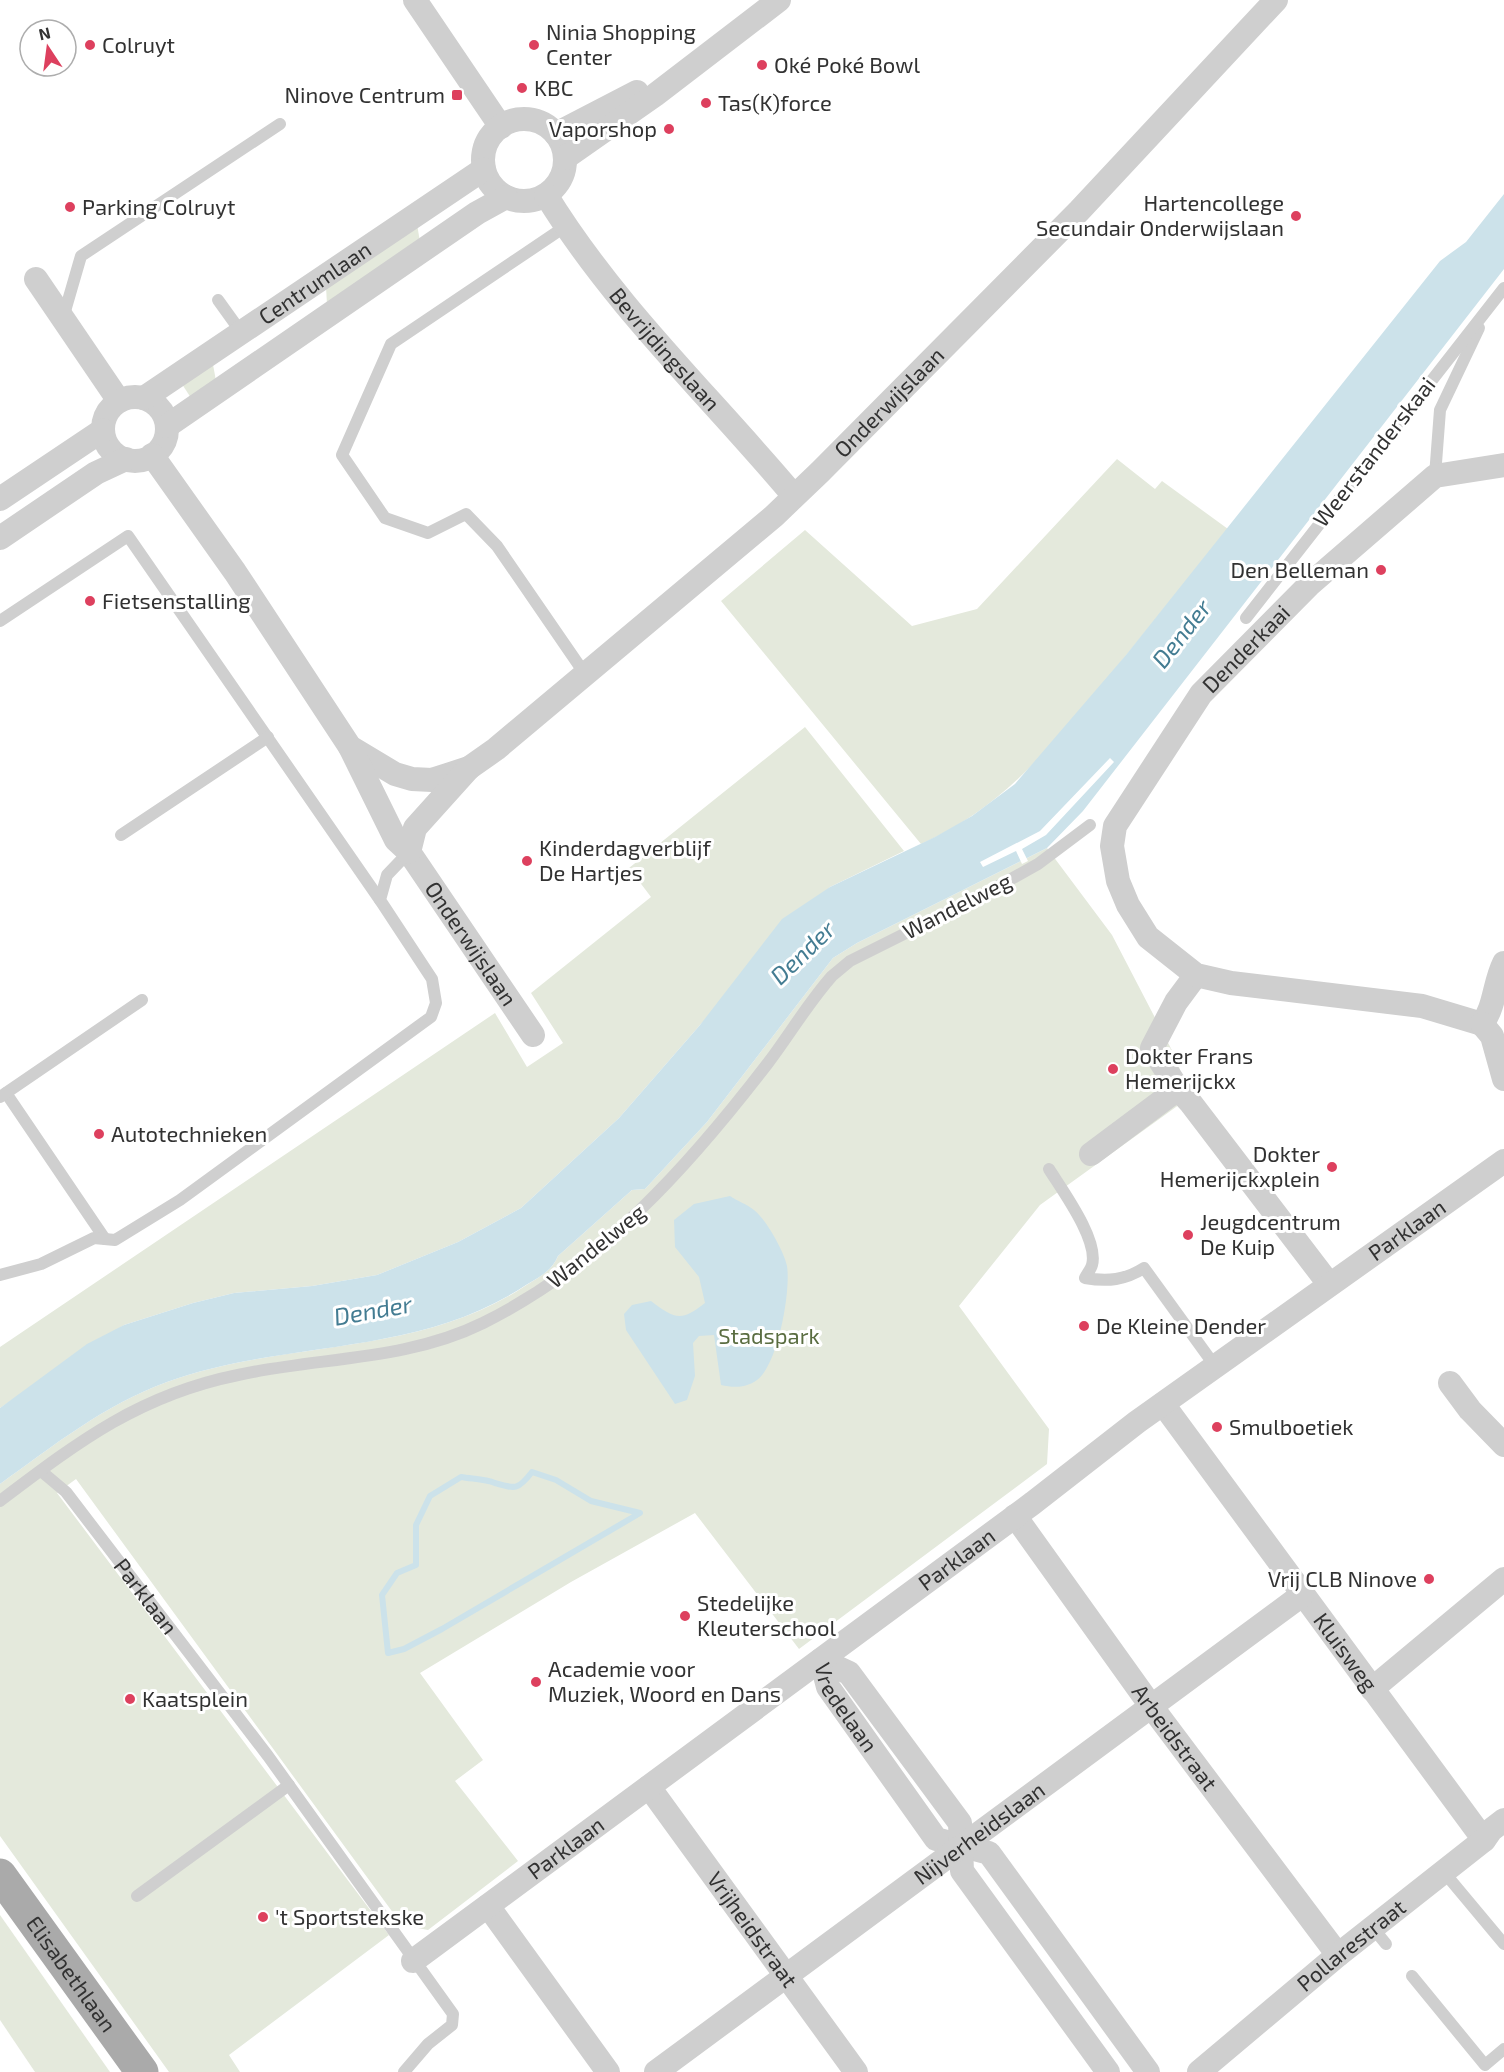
<svg xmlns="http://www.w3.org/2000/svg" width="1504" height="2072" font-family="'Exo 2',sans-serif">
<style>
.green{fill:#e4e9dc}
.water{fill:#cce2ea}
.pier{fill:#fff}
.lines{fill:none;stroke-linecap:round;stroke-linejoin:round}
.stream{stroke:#cce2ea;stroke-width:6}
.service{stroke:#cfcfcf;stroke-width:12}
.minor{stroke:#cfcfcf;stroke-width:24}
.primary{stroke:#aaa;stroke-width:33}
.poi-dot{fill:#dd405e;stroke:#fff;stroke-width:2}
.labels{text-anchor:middle;stroke-width:6;stroke-linejoin:round;paint-order:stroke}
.poi-label{font-size:22px;fill:#323232;stroke:#fff;text-anchor:start}
.street-label{font-size:22px;fill:#323232;stroke:#fff}
.park-label{font-size:22px;fill:#5a6d41;stroke:#fff}
.water-label{font-size:24px;font-style:italic;fill:#437c92;stroke:#fff}
</style>
<rect width="100%" height="100%" fill="#fff"/>
<!-- green -->
<g class="green">
<polygon points="417,224 420,242 327,304 326,287"/>
<polygon points="212,359 216,381 191,398 180,381"/>
<path d="M1117 459 1155 489 1162 481 1228 529C1186 581 1144 634 1101 686 1046 752 1002 808 921 844L721 601 805 530 912 626 977 609Z"/>
<polygon points="805,727 904,851 830,887 700,1025 619,1118 521,1208 458,1242 377,1275 312,1286 234,1293 193,1303 124,1325 0,1408 0,1347 495,1013 527,1067 563,1043 531,993 651,897 629,868"/>
<path d="M1047 848 1112 935 1177 1060 1182 1077 1194 1094 1040 1205 959 1306 1049 1429 1047 1464 799 1649 695 1513 571 1582 420 1673 483 1760 455 1781 518 1861 428 1930 402 1925 76 1479 57 1493 389 1935 229 2055 240 2072H169L0 1836V1484C53 1446 104 1405 167 1382 284 1339 416 1358 525 1286 539 1277 552 1271 558 1256L632 1190 645 1189 707 1122 833 958 857 943Z"/>
<polygon points="0,1915 110,2072 35,2072 0,2020"/>
</g>
<!-- water -->
<g class="water">
<path d="M1504 194V269L1083 811 1047 848 857 943 833 958 707 1122 645 1189 632 1190 558 1256C552 1271 539 1277 526 1285 416 1358 284 1339 167 1382 104 1405 53 1446 0 1484V1408L87 1344 124 1325 193 1303 234 1293 312 1286 377 1275 458 1242 521 1208 619 1118 700 1025 782 919 830 887 935 837 972 816 1015 784 1126 655 1440 261 1466 242Z"/>
<path d="M730 1196C737 1201 747 1204 754 1210 765 1218 784 1251 787 1266 791 1291 778 1365 757 1380 746 1388 734 1388 721 1385L714 1335 699 1336 693 1343 695 1376 687 1400 675 1404 626 1330 624 1314 632 1305 651 1301C675 1319 681 1322 705 1303L699 1277 675 1247 674 1220 694 1204Z"/>
</g>
<!-- pier -->
<polygon class="pier" points="1110,758 1114,762 1046,835 1022,849 1028,861 1022,864 1016,851 983,867 980,862 1040,831"/>
<g class="lines">
<!-- stream -->
<path class="stream" d="M532 1472 556 1480 591 1501 640 1513 442 1629 404 1649 388 1653 382 1595 397 1573 416 1565V1525L430 1496 461 1477C472 1479 485 1479 495 1483 516 1489 518 1490 532 1472Z"/>
<!-- service -->
<g class="service">
<polyline points="566,226 391,344 342,455 385,518 428,533 466,514 497,546 585,674"/>
<polyline points="218,300 241,332"/>
<polyline points="63,318 81,256 280,124"/>
<polyline points="1435,476 1440,410 1479,328"/>
<polyline points="1246,618 1504,288"/>
<polyline points="0,621 128,536 380,900"/>
<polyline points="121,835 268,737"/>
<polyline points="6,1093 105,1239"/>
<polyline points="0,1097 142,1000"/>
<path d="M1049 1169C1062 1190 1099 1240 1092 1265 1091 1269 1087 1274 1085 1278 1108 1282 1125 1280 1144 1268L1215 1366"/>
<polyline points="0,1275 41,1264 94,1238 115,1240 180,1200 431,1017 436,1003 432,979 380,900 387,875 409,852"/>
<path id="s1" d="M41 1471 66 1492 268 1756 453 2014 452 2025 428 2044 404 2072"/>
<path d="M0 1501C78 1442 139 1395 238 1375 320 1357 406 1361 483 1323 602 1264 689 1166 768 1063 790 1034 808 1003 832 976L850 961 986 893 1038 864 1090 825"/>
<polyline points="1443,1871 1504,1944"/>
<polyline points="137,1896 289,1785"/>
<polyline points="1373,1928 1386,1944"/>
<polyline points="1412,1976 1485,2065 1504,2049"/>
</g>
<!-- minor -->
<g class="minor">
<polyline points="415,0 501,127"/>
<circle cx="524" cy="160" r="41"/>
<polyline points="556,134 637,92"/>
<polyline points="565,158 655,95 779,0"/>
<path id="s2" d="M546 195C614 306 710 396 794 496"/>
<polyline points="36,279 119,401"/>
<circle cx="135" cy="429" r="32"/>
<path id="s3" d="M144 398 484 169"/>
<polyline points="167,426 477,213 506,197"/>
<polyline points="152,455 235,572 350,747 395,774 412,779 432,780 469,768"/>
<polyline points="0,499 103,430"/>
<polyline points="0,538 96,473 126,459"/>
<path id="s4" d="M350 747 396 840 409 852 533 1035"/>
<path id="s5" d="M409 852 415 828 469 768 496 749 774 516 820 472 1079 211 1276 0"/>
<polyline points="1196,975 1176,1002 1152,1048 1178,1089 1190,1102 1329,1284"/>
<path id="s6" d="M1482 1024 1422 1006 1231 983 1196 975 1148 937 1128 905 1118 881 1112 846 1115 826 1201 694 1309 585 1435 476 1504 465"/>
<path d="M1482 1024C1495 1007 1494 983 1504 963"/>
<polyline points="1482,1024 1492,1036 1504,1079"/>
<polyline points="1091,1154 1178,1089"/>
<polyline points="1450,1383 1470,1410 1504,1445"/>
<path id="s7" d="M1163 1404 1484 1840"/>
<path id="s8" d="M1015 1516 1151 1706 1338 1955"/>
<path id="s9" d="M821 1660 828 1687 936 1839 989 1853 1148 2072"/>
<polyline points="821,1660 849,1673 960,1823 962,1871 1108,2072"/>
<polyline points="1372,1689 1504,1579"/>
<path id="s10" d="M649 1787 856 2072"/>
<polyline points="488,1906 608,2072"/>
<path id="s11" d="M413 1961 1033 1503 1137 1422 1504 1161"/>
<path id="s12" d="M656 2072 1302 1595"/>
<path id="s13" d="M1199 2072 1338 1955 1484 1840 1491 1830 1504 1820"/>
</g>
<!-- primary -->
<path class="primary" id="s14" d="M0 1875 142 2072"/>
</g>
<!-- markers -->
<g class="poi-dot">
<circle cx="90" cy="45" r="6"/>
<circle cx="534" cy="45" r="6"/>
<circle cx="762" cy="65" r="6"/>
<circle cx="522" cy="88" r="6"/>
<rect x="451" y="89" width="12" height="12" rx="3"/>
<circle cx="706" cy="103" r="6"/>
<circle cx="669" cy="129" r="6"/>
<circle cx="70" cy="207" r="6"/>
<circle cx="1296" cy="216" r="6"/>
<circle cx="1381" cy="570" r="6"/>
<circle cx="90" cy="601" r="6"/>
<circle cx="527" cy="861" r="6"/>
<circle cx="1113" cy="1069" r="6"/>
<circle cx="99" cy="1134" r="6"/>
<circle cx="1332" cy="1167" r="6"/>
<circle cx="1188" cy="1235" r="6"/>
<circle cx="1084" cy="1326" r="6"/>
<circle cx="1217" cy="1427" r="6"/>
<circle cx="1429" cy="1579" r="6"/>
<circle cx="685" cy="1616" r="6"/>
<circle cx="536" cy="1682" r="6"/>
<circle cx="130" cy="1699" r="6"/>
<circle cx="263" cy="1917" r="6"/>
</g>
<g class="labels">
<!-- poi labels -->
<g class="poi-label">
<text x="546" y="40">Ninia Shopping<tspan x="546" dy="25">Center</tspan></text>
<text x="102" y="53">Colruyt</text>
<text x="774" y="73">Oké Poké Bowl</text>
<text x="534" y="96">KBC</text>
<text x="445" y="103" text-anchor="end">Ninove Centrum</text>
<text x="718" y="111">Tas(K)force</text>
<text x="657" y="137" text-anchor="end">Vaporshop</text>
<text x="1284" y="211" text-anchor="end">Hartencollege<tspan x="1284" dy="25">Secundair Onderwijslaan</tspan></text>
<text x="82" y="215">Parking Colruyt</text>
<text x="1369" y="578" text-anchor="end">Den Belleman</text>
<text x="102" y="609">Fietsenstalling</text>
<text x="539" y="856">Kinderdagverblijf<tspan x="539" dy="25">De Hartjes</tspan></text>
<text x="1125" y="1064">Dokter Frans<tspan x="1125" dy="25">Hemerijckx</tspan></text>
<text x="111" y="1142">Autotechnieken</text>
<text x="1320" y="1162" text-anchor="end">Dokter<tspan x="1320" dy="25">Hemerijckxplein</tspan></text>
<text x="1200" y="1230">Jeugdcentrum<tspan x="1200" dy="25">De Kuip</tspan></text>
<text x="1096" y="1334">De Kleine Dender</text>
<text x="1229" y="1435">Smulboetiek</text>
<text x="1417" y="1587" text-anchor="end">Vrij CLB Ninove</text>
<text x="697" y="1611">Stedelijke<tspan x="697" dy="25">Kleuterschool</tspan></text>
<text x="548" y="1677">Academie voor<tspan x="548" dy="25">Muziek, Woord en Dans</tspan></text>
<text x="142" y="1707">Kaatsplein</text>
<text x="275" y="1925">'t Sportstekske</text>
</g>
<!-- street labels -->
<g class="street-label">
<text dy="8" stroke="none"><textPath href="#s3" startOffset="206">Centrumlaan</textPath></text>
<text dy="8" stroke="none"><textPath href="#s2" startOffset="195">Bevrijdingslaan</textPath></text>
<text dy="8" stroke="none"><textPath href="#s5" startOffset="663">Onderwijslaan</textPath></text>
<text transform="translate(1374 452) rotate(-52)" y="8">Weerstanderskaai</text>
<text dy="8" stroke="none"><textPath href="#s6" startOffset="693">Denderkaai</textPath></text>
<text transform="translate(957 906) rotate(-27)" y="8">Wandelweg</text>
<text dy="8" stroke="none"><textPath href="#s4" startOffset="232">Onderwijslaan</textPath></text>
<text dy="8" stroke="none"><textPath href="#s11" startOffset="1234">Parklaan</textPath></text>
<text transform="translate(596 1246) rotate(-39)" y="8">Wandelweg</text>
<text dy="8" stroke="none"><textPath href="#s11" startOffset="676">Parklaan</textPath></text>
<text dy="8" stroke="none"><textPath href="#s1" startOffset="164">Parklaan</textPath></text>
<text dy="8" stroke="none"><textPath href="#s7" startOffset="308">Kluisweg</textPath></text>
<text dy="8" stroke="none"><textPath href="#s9" startOffset="54">Vredelaan</textPath></text>
<text dy="8" stroke="none"><textPath href="#s8" startOffset="273">Arbeidstraat</textPath></text>
<text dy="8" stroke="none"><textPath href="#s12" startOffset="402">Nijverheidslaan</textPath></text>
<text dy="8" stroke="none"><textPath href="#s11" startOffset="190">Parklaan</textPath></text>
<text dy="8" stroke="none"><textPath href="#s10" startOffset="176">Vrijheidstraat</textPath></text>
<text dy="8" stroke="none"><textPath href="#s13" startOffset="198">Pollarestraat</textPath></text>
<text dy="8" stroke="none"><textPath href="#s14" startOffset="122">Elisabethlaan</textPath></text>
</g>
<!-- park labels -->
<g class="park-label">
<text x="769" y="1344">Stadspark</text>
</g>
<!-- water labels -->
<g class="water-label">
<text transform="translate(1182 634) rotate(-52)" y="8">Dender</text>
<text transform="translate(803 953) rotate(-44)" y="8">Dender</text>
<text transform="translate(373 1311) rotate(-10)" y="8">Dender</text>
</g>
</g>
<!-- north arrow -->
<g transform="translate(48 48) rotate(347)"><circle r="28" fill="#ffffff" stroke="#adadad" stroke-width="1.5"/>
<path d="M0-4.5L10 22L0 15L-10 22Z" fill="#dd405e"/>
<text y="-9" font-size="16" font-weight="bold" text-anchor="middle" fill="#323232">N</text>
</g>
</svg>
